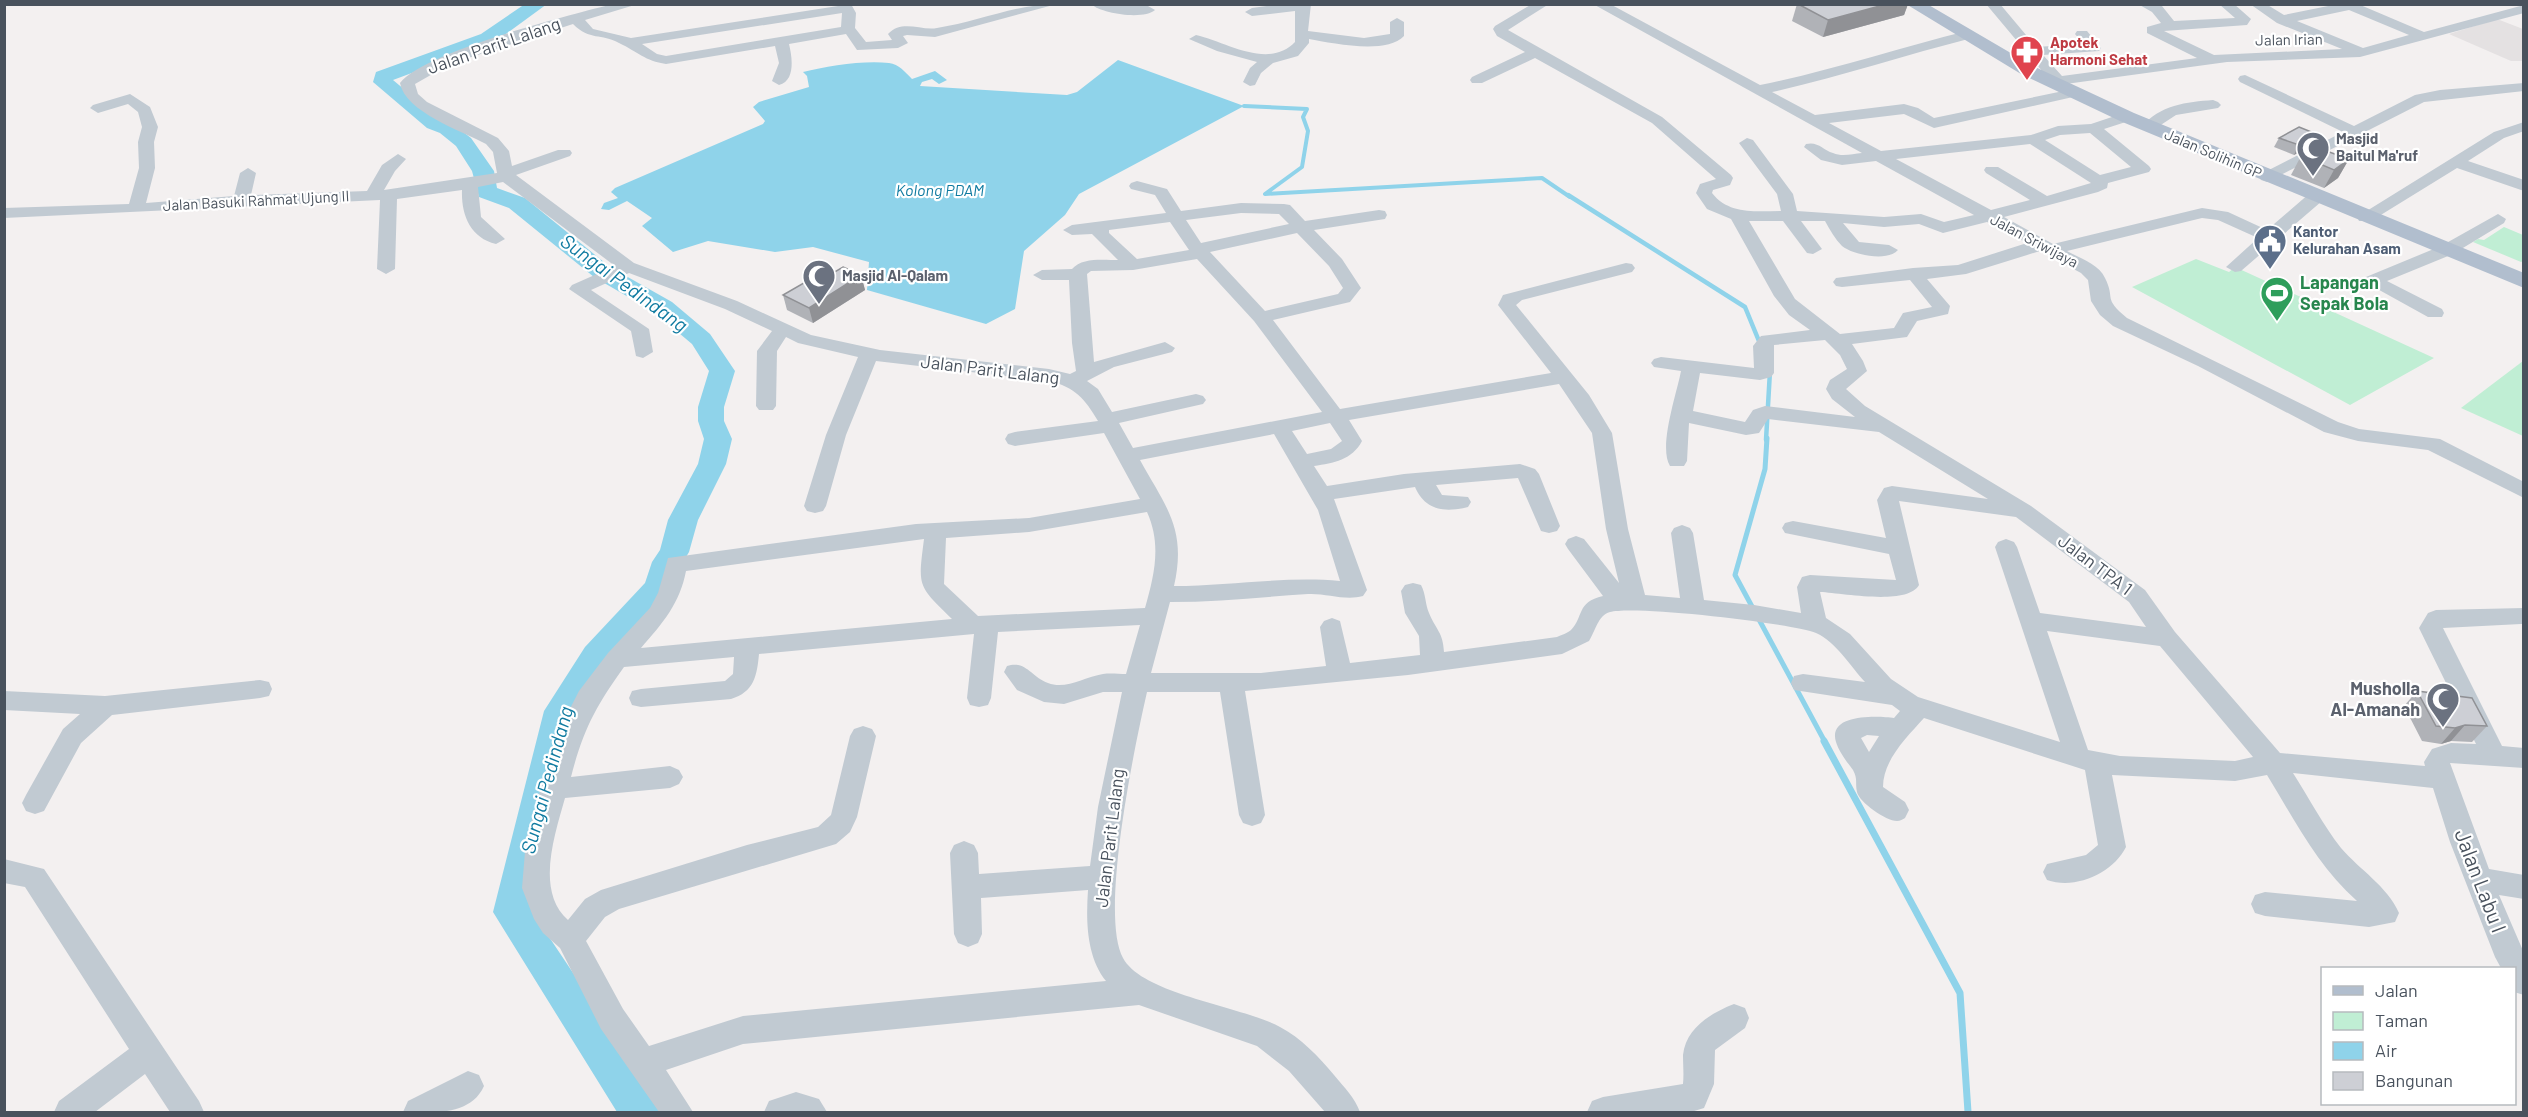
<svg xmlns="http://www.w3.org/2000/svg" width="2528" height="1117" font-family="Barlow,sans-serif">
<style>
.education{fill:#e4e1e2}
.green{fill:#c0eed4}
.water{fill:#8fd3ea}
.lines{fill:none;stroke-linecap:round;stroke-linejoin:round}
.stream-far3{stroke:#8fd3ea;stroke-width:4}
.stream-far2{stroke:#8fd3ea;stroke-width:4.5}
.stream-far1{stroke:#8fd3ea;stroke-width:5}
.stream{stroke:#8fd3ea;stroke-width:7}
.river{fill:#8fd3ea;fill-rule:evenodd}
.minor{fill:#c1cad2;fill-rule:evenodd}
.major{fill:#b1bece;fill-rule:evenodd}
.wall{fill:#b0b2b7}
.shaded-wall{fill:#909195}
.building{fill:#cdcfd5;stroke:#909195;stroke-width:1.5}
.labels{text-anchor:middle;stroke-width:4.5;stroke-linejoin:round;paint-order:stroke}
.far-street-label{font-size:15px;fill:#49525d;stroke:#fff}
.far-health-label{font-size:15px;font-weight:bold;fill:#be3a42;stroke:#fff;text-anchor:start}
.far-worship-label{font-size:15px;font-weight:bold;fill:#5b616d;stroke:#fff;text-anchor:start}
.far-service-label{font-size:15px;font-weight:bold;fill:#4e5e75;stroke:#fff;text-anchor:start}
.far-water-label{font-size:16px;font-style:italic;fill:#107ba1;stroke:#fff}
.street-label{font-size:18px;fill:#49525d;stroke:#fff}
.leisure-label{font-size:18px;font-weight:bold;fill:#27864d;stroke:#fff;text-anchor:start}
.worship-label{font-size:18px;font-weight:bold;fill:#5b616d;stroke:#fff;text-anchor:end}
.water-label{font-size:20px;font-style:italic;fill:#107ba1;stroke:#fff}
.near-street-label{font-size:21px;fill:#49525d;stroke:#fff}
</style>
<rect width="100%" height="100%" fill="#f3f0f0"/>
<!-- education -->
<polygon class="education" points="2497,19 2523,29 2523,61 2511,61 2449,34"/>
<!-- green -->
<g class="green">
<polygon points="2504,227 2523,235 2523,261 2521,262 2473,242 2478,239 2484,240"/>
<polygon points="2196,259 2229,272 2235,267 2434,358 2350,405 2132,287"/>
<polygon points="2523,361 2523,436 2461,408"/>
</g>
<!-- water -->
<path class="water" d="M1118 60 1244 106 1079 194 1065 215 1024 251 1015 309 986 324 867 290 869 262 813 247 775 252 708 241 673 252 642 226 652 218 627 201 609 210 601 209 604 203 618 198 611 192 615 188 763 124 765 121 753 107 759 102 809 87 807 76 803 72C827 66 864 60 889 63 899 64 905 72 912 79L935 71 947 80 939 84 932 79 922 82 920 86 1067 95 1077 92Z"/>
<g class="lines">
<!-- stream-far3 -->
<polyline class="stream-far3" points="1244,106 1307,109 1303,117 1308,131 1302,167 1265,194 1542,178 1570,197"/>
<!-- stream-far2 -->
<g class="stream-far2">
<polyline points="1568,195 1745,307 1761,346"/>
<polyline points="1766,440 1770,371"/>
</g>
<!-- stream-far1 -->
<polyline class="stream-far1" points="1767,438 1765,469 1735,575 1825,742"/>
<!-- stream -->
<polyline class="stream" points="1824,741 1960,993 1968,1112"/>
<!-- river -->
<polygon class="river" points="525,4 547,4 495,42 393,80 441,120 454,125 471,138 494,171 497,188 525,198 610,267 672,302 710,334 735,371 724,407 724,421 732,439 726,464 698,520 689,552 682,564 674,588 607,663 577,713 531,910 656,1097 662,1112 617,1112 493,912 544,711 585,647 645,583 652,562 660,550 668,520 698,464 704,439 698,421 698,407 709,371 692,344 654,312 594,277 509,208 479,197 472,171 456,146 440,133 427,128 373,82 376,72 481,34"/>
<!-- minor -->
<g class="minor">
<path d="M613 4H638L585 20 593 29 631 38 851 4 856 13 855 28 866 42 892 40 888 34C902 19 921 31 937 28 978 22 1016 4 1057 4L935 37 907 35 903 36 908 43 898 48 857 50 846 34 789 44C792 56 796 81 779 85L772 81 779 63 775 46 666 64C645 61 638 52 619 43 601 33 590 41 573 24L450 64 415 84 418 94 427 102 498 138 509 151 512 166 558 150H570L572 153 570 156 516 175 634 263 737 301 811 335 880 350 1049 369 1070 374 1076 371 1072 343 1069 280H1042L1033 275 1042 270 1072 269C1082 257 1104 260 1118 260L1092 234 1072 235 1063 230 1072 225 1166 213 1155 195 1131 189 1129 186 1131 183 1137 181 1167 189 1181 211 1241 203 1284 204 1290 205 1305 221 1379 210 1385 211 1387 215 1385 219 1314 230 1342 259 1361 288 1350 302 1273 320 1340 409 1551 373 1498 305 1503 295 1626 263 1632 264 1635 268 1632 272 1522 300 1516 305 1589 395 1612 433 1628 529 1645 595 1680 598 1671 533 1674 528 1682 525 1690 528 1693 533 1704 600 1754 605 1801 613 1797 587 1802 577 1810 575 1896 580 1889 554 1785 533 1782 528 1785 523 1793 521 1886 538 1877 500 1884 488 1892 486 1988 499 1879 432 1768 419 1759 433 1746 435 1689 423 1687 461 1684 466H1670C1658 447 1677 393 1681 371L1654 367 1651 363 1654 359 1661 357 1754 368 1753 346 1761 336 1810 330 1789 315 1774 296 1731 219 1707 209 1696 193 1700 184 1716 179 1652 123 1535 58 1482 83H1472L1470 80 1472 77 1525 52 1497 36 1493 29 1495 26 1532 4H1549L1508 30 1662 117 1731 175 1733 178 1730 185 1713 190 1712 193C1729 215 1756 211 1781 211L1777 194 1739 143 1747 138 1753 140 1793 194 1797 211 1884 217 1921 214 1944 222 1974 215 1876 161 1842 165 1821 160 1804 147 1806 144C1818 141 1823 150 1833 153 1842 157 1852 154 1862 153L1593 4H1610L1760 85C1830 71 1898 48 1967 31L1974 35 1972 38C1905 55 1839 77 1772 92L1815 115 1904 104 1918 108 1934 118 2073 89 2080 93 2073 97 1934 128 1904 114 1829 123 1881 151 2031 135 2058 126 2091 124 2127 112 2132 114 2135 117 2132 120 2104 129 2149 166 2151 169 2149 172 2108 183 2107 188 2098 192 2004 217 2053 244 2202 208 2228 212 2267 230 2310 193H2322L2324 197 2322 201 2241 271 2235 272 2226 267 2258 238 2218 220 2202 218 2067 251C2079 258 2099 264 2105 278 2116 300 2102 297 2127 318L2338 422 2359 429 2440 439 2524 482V498L2428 450 2358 441 2324 432 2198 366 2113 326 2100 315 2091 301 2088 280 2081 273 2040 251 1966 274 1927 279 1950 306 1948 314 1917 321 1907 337 1852 344 1863 361 1867 371 1846 389 1865 406 2031 506 2145 590 2175 632 2280 753 2425 766 2424 762 2432 749 2451 743 2476 744 2419 628 2428 613 2436 610 2524 608V624H2521L2443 628 2502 746 2524 748V768L2450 763 2489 869 2524 875V899L2499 895 2524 953V995L2514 992V968H2501L2495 957 2450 842 2433 788 2293 773C2309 798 2323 825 2341 848 2360 870 2387 886 2399 913L2395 922 2369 927 2265 916 2255 913 2251 904 2255 895 2265 892 2357 901C2318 867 2294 819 2267 775L2235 781 2112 775 2126 847C2113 873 2076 890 2047 880L2043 872 2047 864 2086 855 2098 845 2085 770 1924 718C1907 737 1883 760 1883 787L1905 802 1909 810 1905 818C1903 819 1900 821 1897 821 1886 821 1859 802 1857 792 1855 783 1858 779 1853 770 1847 762 1839 752 1836 742 1827 713 1879 716 1894 718L1900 711 1892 705 1794 690 1791 683 1794 676 1803 674 1865 682C1851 667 1836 642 1816 633 1791 623 1635 605 1610 612 1598 615 1595 632 1589 641L1562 654 1408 675 1245 691 1265 815 1261 823 1252 826 1243 823 1239 815 1220 692H1147C1135 745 1099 914 1123 958 1143 995 1242 1006 1280 1027 1301 1038 1319 1057 1334 1075 1344 1087 1355 1098 1360 1112H1325L1289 1071 1257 1046 1139 1005 743 1044 666 1070 693 1112H659L601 1029 560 948 543 933 534 919 522 888 526 840 556 736 579 691 608 653 650 608 658 593 668 558 916 524 1029 518 1140 499 1104 433 1015 446 1008 444 1005 439 1008 434 1015 432 1098 421C1085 399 1075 387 1049 381L876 361 846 435 826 506 823 511 815 513 807 511 804 506 826 435 858 357 798 343 786 337 777 351 776 406 773 410H759L756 406 757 351 772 331 725 309 629 273 591 290 649 329 653 352 643 358 636 356 631 331 569 289 572 285 615 266 503 182 478 187 481 217 505 239 496 244C470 238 461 214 462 190L397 199 395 269 386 274 377 269 380 200 4 218V208L129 204 139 168 138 142 142 127 138 112 128 104 98 113 90 108 93 105 130 94 150 107 158 127 154 142 155 168 146 203 234 196 240 173 248 168 256 173 251 195 367 191 382 165 398 154 406 159 395 171 384 190 497 173 493 152 486 144C462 131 405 112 400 83 425 51 570 15 613 4ZM842 13 841 27 666 56 657 54 642 44ZM2090 133 2131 167 2100 175 2045 140 2060 135ZM2030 144 2091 183 2047 196 1998 167H1986L1984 170 1986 173 2030 200 1991 210 1896 159ZM1241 213 1279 214 1289 224 1201 243 1186 220ZM1749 221H1783L1807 253 1813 254 1822 249 1801 221H1825C1830 230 1835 239 1842 246 1853 255 1888 262 1898 250L1889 245 1859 242 1843 223 1884 227 1919 224 1943 233 1987 222 2027 243 1958 265 1913 268 1836 278 1833 282 1836 286 1842 287 1910 280 1932 307 1903 313 1894 328 1840 334 1795 299ZM1170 222 1189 250 1137 259 1109 233V230ZM1297 233 1329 266 1343 288 1338 294 1265 311 1210 252ZM1197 259 1254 321 1322 412 1133 448 1119 423 1203 404 1206 400 1203 396 1196 394 1112 412 1098 389 1087 381 1114 367 1172 352 1175 348 1165 342 1094 362 1087 274 1091 271 1133 270ZM1825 340 1840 355 1847 369 1830 380 1826 389 1832 399 1855 417 1765 406 1753 410 1745 422 1693 411 1700 373 1760 380 1771 377 1774 373V345ZM1559 384 1592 433 1606 529 1619 583 1584 539 1576 536 1568 539 1565 544 1568 549 1603 596C1576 602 1584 617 1571 630 1568 633 1561 635 1557 637L1444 652C1443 632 1436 630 1429 613 1425 604 1426 594 1421 585L1413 583 1405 585 1401 591 1405 613 1419 636 1420 655 1350 663 1340 621 1332 618 1324 621 1320 627 1326 666 1261 673H1151L1170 602C1216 602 1262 597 1308 594 1326 593 1345 601 1363 596L1367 590 1334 499 1415 487C1425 510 1444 513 1468 507L1471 502 1468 497 1442 495 1436 485 1518 478 1541 531 1549 533 1557 531 1560 526 1539 474 1535 469 1520 464 1404 474 1327 486 1314 466C1334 463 1352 460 1362 441L1349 420ZM1330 423 1342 441 1331 449 1307 454 1292 431ZM1274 434 1318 510 1340 581C1285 576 1229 586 1174 586 1187 529 1166 507 1140 460ZM1899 501 2016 517 2129 602 2146 627 2040 613 2017 547 2014 542 2006 539 1998 542 1995 547 2060 742 1918 697 1891 679 1850 634 1826 618 1820 592C1843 593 1907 606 1919 585ZM1147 512C1162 545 1154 576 1145 608L978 616 944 584 946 538 1029 532ZM924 539C918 587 917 585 952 619L641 648C663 623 680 603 686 571ZM1140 625 1126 674C1119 674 1110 673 1103 674 1084 677 1066 690 1048 683 1031 677 1026 660 1007 666L1004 672 1017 690 1044 702 1064 704 1103 692H1122L1098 807 1090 866 979 874 978 853 974 845 964 841 954 845 950 853 954 934 958 943 968 947 978 943 982 934 981 898 1088 890C1086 920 1086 956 1106 981L743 1016 649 1046 623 1009 586 941 605 917 619 909 836 844 850 832 857 817 876 736 872 729 863 726 854 729 850 736 831 815 818 827 747 845 601 890 585 899 568 920C535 891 555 834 565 798L670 788 679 784 683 777 679 770 670 766 571 777C583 730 596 706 624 667L734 657 733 674 725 681 641 689 632 691 629 698 632 705 641 707 731 699C754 692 757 676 759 654L974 634 967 698 970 705 979 707 988 705 991 698 998 632ZM2047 631 2160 646 2253 757 2235 761 2120 756 2088 750ZM1867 735 1879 736 1869 752 1861 738Z"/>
<path d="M1091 4 1148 6 1155 10C1144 20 1102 14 1091 4Z"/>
<path d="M1281 4H1311L1308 31 1364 38 1390 34V22L1397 18 1404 22V36C1386 55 1332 43 1309 39V43L1298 56 1273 63 1261 73 1255 85 1250 86 1243 82 1250 68 1257 62 1217 51 1189 39 1196 35C1227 42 1268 70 1295 42V11L1252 16 1245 12 1252 8Z"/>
<path d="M1986 4H2000L2036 47 2083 44 2075 34 2077 31H2087L2101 48 2099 51 2043 55 2062 76 2197 58 2147 33V27L2161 23 2152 12 2138 4 2162 6 2174 21 2235 18 2219 4H2234L2251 19 2247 25 2164 31 2214 55 2342 49 2277 23 2250 4H2266L2284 15 2338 4H2358L2424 32 2524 5V13L2360 57 2227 62 2051 86 2046 85 2044 82 2048 78ZM2349 10 2409 35 2363 48 2297 21Z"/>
<polygon points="2245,75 2354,126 2415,95 2440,90 2524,83 2524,91 2424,102 2267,182 2261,180 2259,177 2261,174 2343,132 2240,82 2238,79 2240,76"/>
<path d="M2213 100 2218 102 2221 105 2218 108 2176 115 2150 132 2142 127C2159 105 2187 102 2213 100Z"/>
<polygon points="2524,122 2524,131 2504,138 2468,161 2524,180 2524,191 2457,168 2371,221 2359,221 2357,217 2494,132"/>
<polygon points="2498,214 2506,219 2504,223 2453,254 2387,281 2442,309 2444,313 2442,317 2428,317 2363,281 2366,277 2441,246"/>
<polygon points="260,680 269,682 272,689 269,696 260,698 112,715 81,743 44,811 35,814 26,811 22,803 26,795 63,729 80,714 4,710 4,691 105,696"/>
<polygon points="4,859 44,869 199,1101 204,1112 170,1112 145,1074 95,1112 54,1112 59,1101 129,1049 25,887 4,883"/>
<path d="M1734 1004 1745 1008 1749 1018 1745 1028 1715 1050 1714 1084 1704 1108 1691 1112H1587L1592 1101 1603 1097 1683 1084C1684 1074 1683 1065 1683 1055 1686 1028 1711 1013 1734 1004Z"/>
<path d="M468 1071 479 1075 484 1086C470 1117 431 1112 403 1112L408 1101Z"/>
<polygon points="796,1092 819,1099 827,1112 764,1112 769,1101"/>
</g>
<!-- major -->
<polygon class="major" points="1906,4 1927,4 2033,66 2134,113 2524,273 2524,288 2120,121 2021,74"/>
</g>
<!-- wall -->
<g class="wall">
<polygon points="1797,4 1908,4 1904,15 1823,37 1792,21"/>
<polygon points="2319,135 2314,144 2294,155 2274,147 2279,138"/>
<polygon points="2301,156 2349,159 2338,178 2324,188 2291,175"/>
<polygon points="861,275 865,290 813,323 787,310 783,295 828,276"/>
<polygon points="2417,691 2487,726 2472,742 2451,741 2441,744 2422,741 2404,706"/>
</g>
<!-- shaded-wall -->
<g class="shaded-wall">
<polygon points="1887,4 1908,4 1904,15 1823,37 1828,20"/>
<polygon points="2319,135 2314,144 2294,155 2299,145"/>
<polygon points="2349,159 2338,178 2324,188 2334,170"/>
<polygon points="861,275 865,290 813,323 809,308"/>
<polygon points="2465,725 2451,741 2441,744 2455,728"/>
</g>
<!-- building -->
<g class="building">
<polygon points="1798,4 1887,4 1828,20"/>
<polygon points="2299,127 2319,135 2299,145 2279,138"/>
<polygon points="2315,147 2349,159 2334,170 2301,156"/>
<polygon points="843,267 861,275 809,308 783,295 821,273 828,276"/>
<polygon points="2417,691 2472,698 2487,726 2465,725 2455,728 2436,726"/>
</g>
<!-- icons -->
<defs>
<symbol id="pharmacy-pin" viewBox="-11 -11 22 30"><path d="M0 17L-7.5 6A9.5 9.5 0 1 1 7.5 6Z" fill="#e0444e" stroke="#fff"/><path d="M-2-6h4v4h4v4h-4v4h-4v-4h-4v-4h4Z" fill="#fff"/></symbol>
<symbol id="mosque-pin" viewBox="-11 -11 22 30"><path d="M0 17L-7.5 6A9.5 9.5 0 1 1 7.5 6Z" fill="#6b7280" stroke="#fff"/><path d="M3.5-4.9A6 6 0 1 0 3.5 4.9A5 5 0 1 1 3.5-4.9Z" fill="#fff"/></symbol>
<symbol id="civic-pin" viewBox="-11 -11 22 30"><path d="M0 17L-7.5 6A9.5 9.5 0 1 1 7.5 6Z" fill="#5c6f8a" stroke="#fff"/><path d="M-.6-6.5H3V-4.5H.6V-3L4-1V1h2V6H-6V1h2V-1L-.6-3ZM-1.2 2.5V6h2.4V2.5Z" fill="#fff"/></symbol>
<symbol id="stadium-pin" viewBox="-11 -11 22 30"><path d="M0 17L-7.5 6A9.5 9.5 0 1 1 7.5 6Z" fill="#2e9e5b" stroke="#fff"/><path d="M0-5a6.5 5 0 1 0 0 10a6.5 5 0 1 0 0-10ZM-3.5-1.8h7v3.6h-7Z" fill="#fff"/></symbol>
</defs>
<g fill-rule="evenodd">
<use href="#pharmacy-pin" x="2008" y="33" width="38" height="52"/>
<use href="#mosque-pin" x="2294" y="129" width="38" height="52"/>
<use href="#civic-pin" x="2251" y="222" width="38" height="52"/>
<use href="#mosque-pin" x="800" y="257" width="38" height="52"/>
<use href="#stadium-pin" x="2258" y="274" width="38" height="52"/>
<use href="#mosque-pin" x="2424" y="680" width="38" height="52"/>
</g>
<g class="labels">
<!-- far-street labels -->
<g class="far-street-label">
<text transform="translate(2289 40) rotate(-1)" y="5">Jalan Irian</text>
<text transform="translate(2213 154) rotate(23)" y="5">Jalan Solihin GP</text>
<text transform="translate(256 201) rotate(-3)" y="5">Jalan Basuki Rahmat Ujung II</text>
<text transform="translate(2034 241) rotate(28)" y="5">Jalan Sriwijaya</text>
</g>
<!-- far-health labels -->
<g class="far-health-label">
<text x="2050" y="48">Apotek<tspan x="2050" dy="17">Harmoni Sehat</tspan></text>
</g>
<!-- far-worship labels -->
<g class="far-worship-label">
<text x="2336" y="144">Masjid<tspan x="2336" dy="17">Baitul Ma'ruf</tspan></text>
<text x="842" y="281">Masjid Al-Qalam</text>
</g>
<!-- far-service labels -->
<g class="far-service-label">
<text x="2293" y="237">Kantor<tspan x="2293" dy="17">Kelurahan Asam</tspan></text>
</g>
<!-- far-water labels -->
<g class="far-water-label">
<text x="940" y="196">Kolong PDAM</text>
</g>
<!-- street labels -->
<g class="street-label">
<text transform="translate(494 46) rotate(-19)" y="6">Jalan Parit Lalang</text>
<text transform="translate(990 370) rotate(7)" y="6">Jalan Parit Lalang</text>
<text transform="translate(2095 565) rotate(37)" y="6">Jalan TPA 1</text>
<text transform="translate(1110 838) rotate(-83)" y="6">Jalan Parit Lalang</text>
</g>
<!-- leisure labels -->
<g class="leisure-label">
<text x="2300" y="289">Lapangan<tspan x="2300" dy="21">Sepak Bola</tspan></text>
</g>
<!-- worship labels -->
<g class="worship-label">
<text x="2420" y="695">Musholla<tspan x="2420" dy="21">Al-Amanah</tspan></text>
</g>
<!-- water labels -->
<g class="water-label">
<text transform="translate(624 283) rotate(36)" y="7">Sungai Pedindang</text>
<text transform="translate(547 780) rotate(-75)" y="7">Sungai Pedindang</text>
</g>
<!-- near-street labels -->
<g class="near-street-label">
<text transform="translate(2480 881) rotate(69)" y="7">Jalan Labu I</text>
</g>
</g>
<!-- border -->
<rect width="2528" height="1117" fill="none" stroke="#49525d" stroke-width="12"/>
<!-- legend -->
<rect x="2321" y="967" width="195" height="138" fill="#ffffff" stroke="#b6babe" stroke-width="1.5"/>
<rect x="2333" y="986" width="30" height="9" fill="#b1bece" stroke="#b6babe" stroke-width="1.5"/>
<text x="2375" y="997" font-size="18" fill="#49525d">Jalan</text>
<rect x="2333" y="1012" width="30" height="18" fill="#c0eed4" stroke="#b6babe" stroke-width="1.5"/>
<text x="2375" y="1027" font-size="18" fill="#49525d">Taman</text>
<rect x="2333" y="1042" width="30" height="18" fill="#8fd3ea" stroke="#b6babe" stroke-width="1.5"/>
<text x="2375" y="1057" font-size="18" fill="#49525d">Air</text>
<rect x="2333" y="1072" width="30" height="18" fill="#cdcfd5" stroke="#b6babe" stroke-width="1.5"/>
<text x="2375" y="1087" font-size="18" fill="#49525d">Bangunan</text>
</svg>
